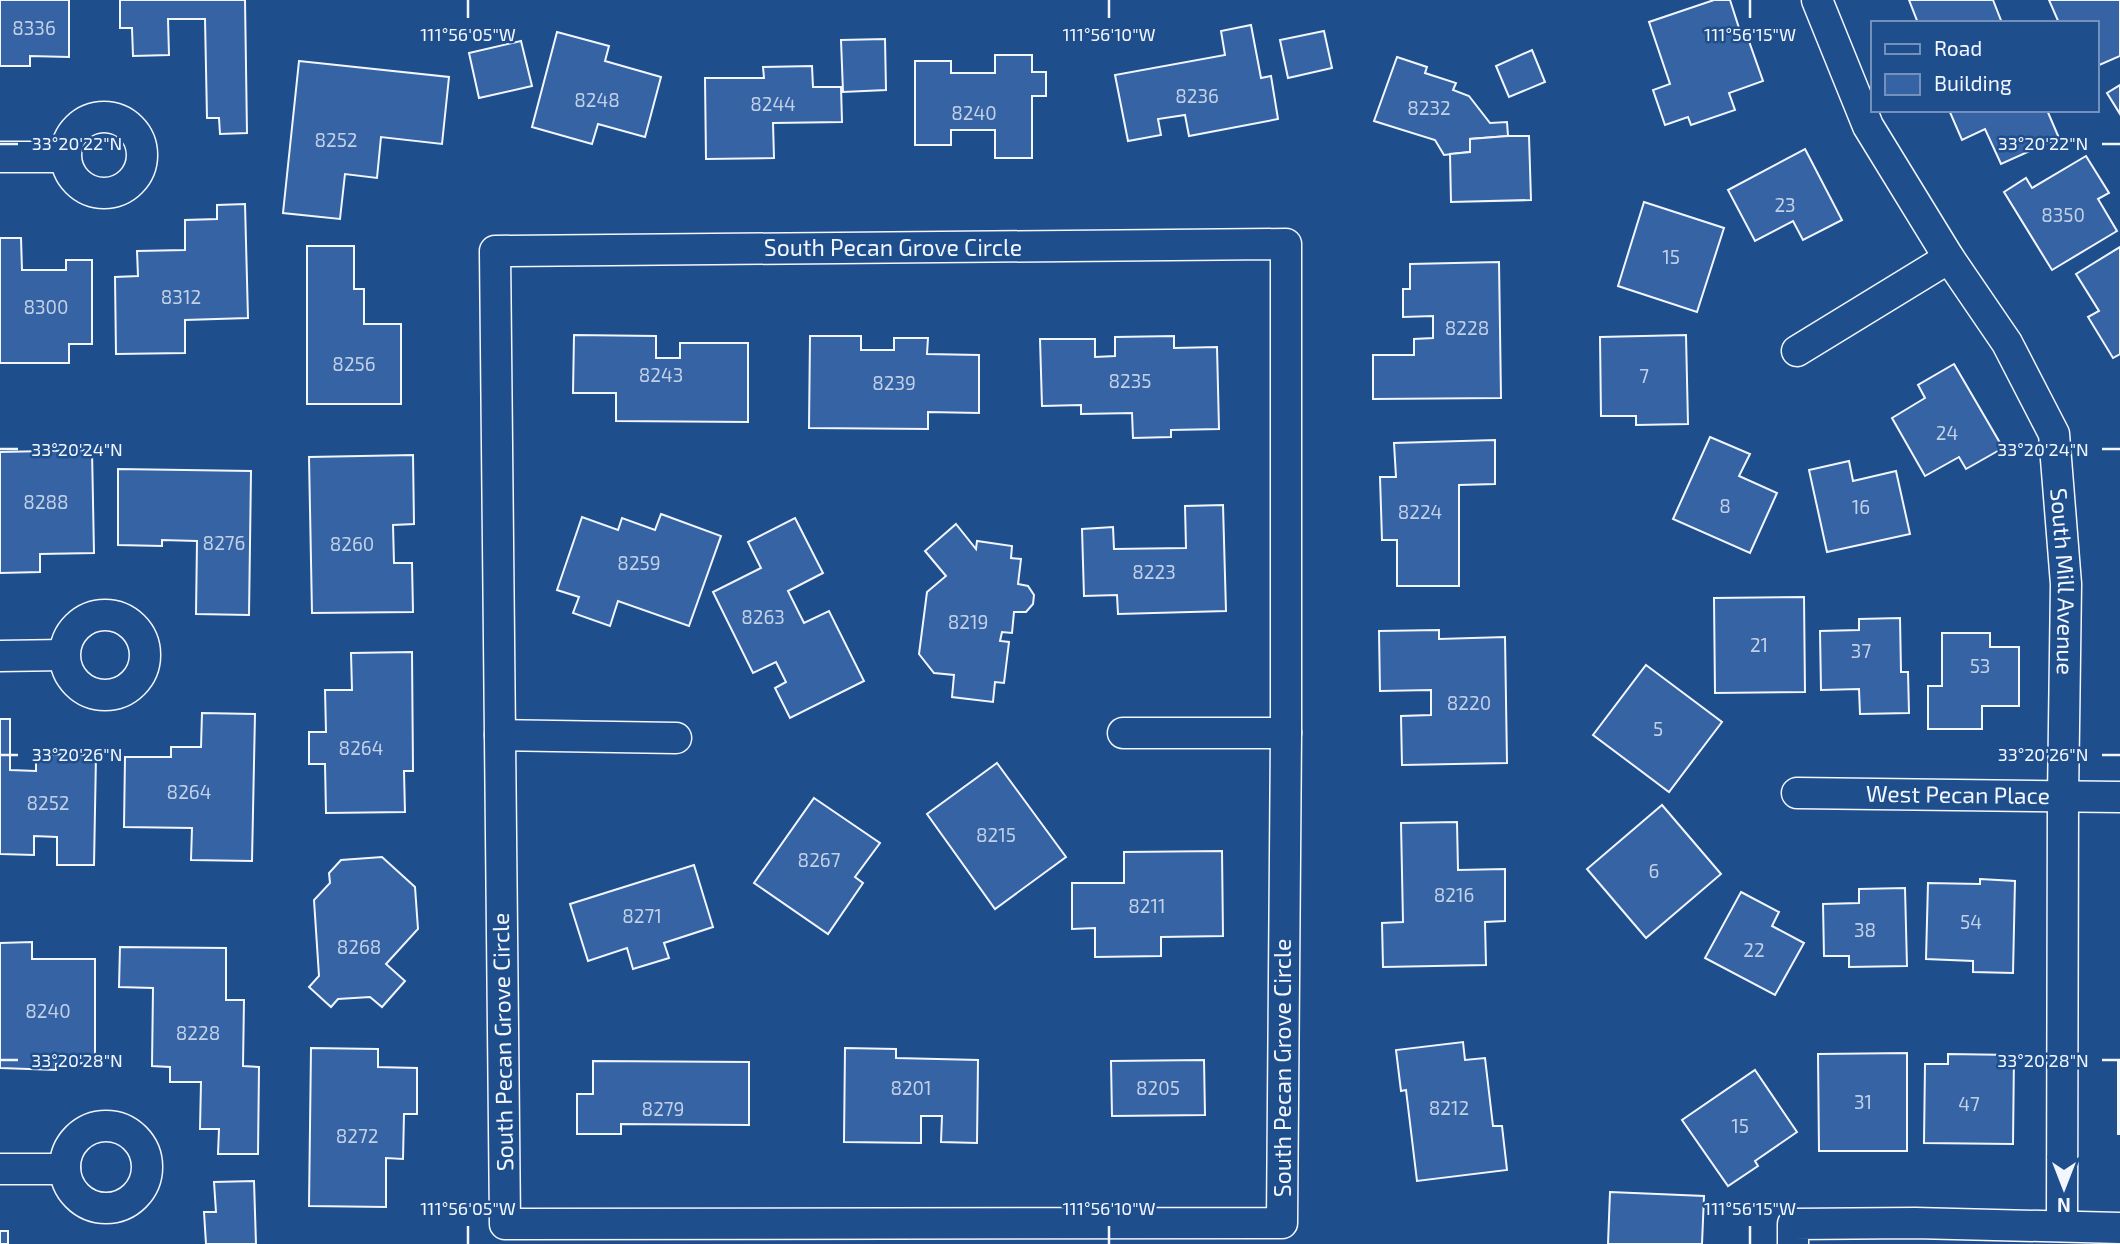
<svg xmlns="http://www.w3.org/2000/svg" width="2120" height="1244" font-family="'Exo 2',sans-serif">
<style>
.building{fill:#3563a3;stroke:#f2f6ff;stroke-width:2}
.lines{fill:none;stroke-linecap:round;stroke-linejoin:round}
.street-casing{stroke:#f2f6ff;stroke-width:33}
.street{stroke:#1f4e8c;stroke-width:30}
.ticks{fill:none;stroke:#f2f6ff;stroke-width:2.5}
.labels{text-anchor:middle;stroke-width:5;stroke-linejoin:round;paint-order:stroke}
.number-label{font-size:19px;fill:#c3d1e8}
.street-label{font-size:23px;fill:#f2f6ff;stroke:#1f4e8c}
.ticks-label{font-size:18px;text-anchor:middle;fill:#f2f6ff;stroke:#1f4e8c;stroke-width:5;stroke-linejoin:round;paint-order:stroke}
</style>
<rect width="100%" height="100%" fill="#1f4e8c"/>
<!-- building -->
<g class="building">
<polygon points="0,0 69,0 69,57 30,56 30,66 0,66"/>
<polygon points="120,0 245,0 247,133 220,134 219,118 207,118 205,19 168,19 169,55 133,56 132,28 120,28"/>
<polygon points="1714,0 1730,0 1740,31 1745,30 1763,81 1729,93 1735,110 1691,125 1688,117 1665,125 1653,90 1670,84 1649,22"/>
<polygon points="1909,0 1993,0 2002,23 1918,23"/>
<polygon points="2049,0 2120,0 2120,56 2097,66 2097,23 2059,23"/>
<polygon points="1251,25 1261,78 1271,76 1278,119 1189,136 1185,115 1158,119 1161,135 1128,141 1115,75 1225,55 1221,31"/>
<polygon points="1324,31 1332,68 1288,78 1280,40"/>
<polygon points="557,32 609,46 605,61 661,77 645,137 598,124 592,144 532,127"/>
<polygon points="885,39 886,90 843,92 841,40"/>
<polygon points="521,41 532,86 479,98 469,53"/>
<polygon points="1532,50 1545,82 1509,97 1496,66"/>
<polygon points="995,55 1032,55 1032,72 1046,72 1046,96 1032,96 1032,158 995,158 995,130 951,130 951,145 915,145 915,61 951,61 951,73 995,73"/>
<polygon points="1397,57 1427,67 1425,73 1456,83 1453,90 1469,96 1490,123 1507,122 1508,136 1470,139 1470,152 1444,155 1435,140 1374,121"/>
<polygon points="299,61 449,77 442,144 381,137 377,178 345,174 340,219 283,213"/>
<polygon points="812,66 813,87 841,87 842,122 773,123 774,158 706,159 705,78 764,78 763,67"/>
<polygon points="2120,85 2120,114 2107,93"/>
<polygon points="1949,110 2047,110 2059,138 2001,164 1985,129 1962,140"/>
<polygon points="1508,136 1529,136 1531,200 1451,202 1450,154 1470,152 1470,139"/>
<polygon points="1805,149 1842,220 1803,240 1793,221 1755,241 1728,190"/>
<polygon points="2086,156 2109,193 2098,199 2117,231 2052,270 2004,192 2026,178 2032,188"/>
<polygon points="1644,202 1724,228 1697,312 1618,286"/>
<polygon points="245,204 248,318 185,320 185,353 116,354 115,277 138,276 137,251 185,250 185,220 217,219 217,205"/>
<polygon points="0,238 21,238 22,270 66,270 66,260 92,260 92,344 69,344 69,363 0,363"/>
<polygon points="307,246 354,246 354,289 364,289 364,324 401,324 401,404 307,404"/>
<polygon points="2120,247 2120,354 2113,358 2088,317 2099,311 2076,274"/>
<polygon points="1499,262 1501,398 1373,399 1373,355 1414,355 1414,339 1433,338 1433,316 1403,317 1403,289 1410,289 1410,264"/>
<polygon points="574,335 656,336 656,358 680,358 680,343 748,343 748,422 616,421 616,393 573,393"/>
<polygon points="1686,335 1688,424 1636,425 1636,416 1601,416 1600,337"/>
<polygon points="810,336 861,336 861,350 894,350 894,338 928,338 927,354 979,355 979,413 928,412 928,429 809,428"/>
<polygon points="1174,336 1174,348 1217,347 1219,429 1171,430 1171,437 1133,438 1132,413 1081,414 1081,405 1042,406 1040,339 1095,339 1095,357 1115,356 1115,337"/>
<polygon points="1954,364 2003,448 1966,469 1959,457 1925,476 1892,418 1925,398 1918,385"/>
<polygon points="1710,437 1750,454 1739,476 1777,493 1750,553 1673,519"/>
<polygon points="1495,440 1495,484 1459,485 1459,586 1397,586 1397,540 1382,540 1380,477 1396,477 1394,443"/>
<polygon points="92,450 94,553 40,554 40,572 0,573 0,452"/>
<polygon points="413,455 414,524 393,525 394,563 412,563 413,612 312,613 309,457"/>
<polygon points="1849,461 1853,481 1896,471 1910,534 1827,552 1809,470"/>
<polygon points="118,469 251,471 249,615 196,614 197,541 162,540 162,546 118,545"/>
<polygon points="1223,505 1226,611 1118,614 1117,595 1084,596 1082,529 1113,527 1114,549 1186,548 1185,506"/>
<polygon points="661,514 721,536 689,626 618,601 610,626 573,613 579,597 557,590 582,517 618,530 622,518 655,530"/>
<polygon points="795,518 823,573 788,591 804,623 829,611 864,681 790,718 775,688 786,682 776,662 753,673 713,592 761,568 748,542"/>
<polygon points="956,524 976,549 977,541 1012,546 1011,558 1021,559 1018,584 1028,586 1034,595 1033,604 1026,612 1014,612 1012,633 1002,632 1000,641 1009,642 1004,683 995,682 993,702 952,697 954,675 934,673 919,654 927,592 946,576 925,551"/>
<polygon points="1804,597 1805,692 1715,693 1714,598"/>
<polygon points="1900,618 1901,672 1908,672 1909,713 1860,714 1859,689 1821,690 1820,631 1859,630 1859,619"/>
<polygon points="1439,630 1439,639 1505,637 1507,763 1402,765 1401,716 1431,715 1431,690 1380,691 1379,631"/>
<polygon points="1942,633 1990,633 1990,647 2019,647 2019,706 1982,706 1982,729 1928,729 1928,686 1942,686"/>
<polygon points="412,652 413,771 404,771 405,812 326,813 325,764 309,764 309,732 326,732 325,690 352,690 351,653"/>
<polygon points="1646,665 1722,722 1669,792 1593,735"/>
<polygon points="202,713 255,714 252,861 191,860 192,828 124,827 125,757 171,757 171,747 201,747"/>
<polygon points="0,719 10,719 10,770 36,771 36,754 96,755 94,865 57,865 57,837 34,836 34,855 0,854"/>
<polygon points="997,763 1066,857 995,909 927,814"/>
<polygon points="814,798 880,843 855,877 863,883 828,934 754,883"/>
<polygon points="1662,805 1721,874 1646,938 1587,869"/>
<polygon points="1457,822 1458,870 1505,869 1505,921 1485,922 1486,965 1383,967 1382,923 1403,922 1401,823"/>
<polygon points="1222,851 1223,936 1161,937 1161,956 1095,957 1095,928 1072,929 1072,883 1124,883 1124,852"/>
<polygon points="382,857 415,887 418,929 386,964 405,981 382,1007 370,997 338,999 331,1007 309,987 319,976 314,900 330,883 329,873 341,860"/>
<polygon points="694,865 713,927 664,943 669,958 633,969 627,948 588,961 570,904"/>
<polygon points="1980,879 2015,881 2013,973 1973,972 1973,961 1926,959 1928,883 1980,884"/>
<polygon points="1905,888 1907,966 1849,967 1849,956 1824,956 1823,904 1859,903 1859,889"/>
<polygon points="1741,892 1779,912 1772,926 1804,943 1775,995 1705,958"/>
<polygon points="32,942 32,959 95,959 95,1063 56,1064 56,1070 0,1068 0,943"/>
<polygon points="120,947 226,948 226,1000 244,1000 243,1066 259,1067 258,1154 218,1154 219,1129 200,1129 201,1082 170,1082 170,1067 152,1066 153,988 119,987"/>
<polygon points="1463,1042 1465,1060 1485,1058 1493,1126 1502,1126 1507,1170 1417,1181 1406,1090 1401,1091 1396,1050"/>
<polygon points="311,1048 378,1049 378,1067 417,1068 417,1114 404,1114 403,1159 386,1158 386,1207 309,1206"/>
<polygon points="845,1048 896,1049 896,1058 978,1060 977,1143 941,1142 942,1116 921,1116 921,1143 844,1142"/>
<polygon points="1907,1053 1907,1151 1819,1151 1818,1054"/>
<polygon points="1948,1054 2014,1055 2013,1144 1924,1143 1925,1064 1948,1064"/>
<polygon points="1204,1060 1205,1115 1112,1116 1111,1061"/>
<polygon points="593,1061 749,1062 749,1125 621,1124 621,1134 577,1134 577,1094 593,1094"/>
<rect x="2118" y="1061" width="2" height="73"/>
<polygon points="1755,1070 1797,1132 1755,1161 1758,1166 1728,1186 1682,1120"/>
<polygon points="254,1181 256,1244 206,1244 204,1212 216,1212 214,1182"/>
<polygon points="1610,1192 1704,1196 1702,1244 1608,1244"/>
<rect x="0" y="1231" width="8" height="13"/>
</g>
<g class="lines">
<defs>
<g id="street">
<path id="s1" d="M1817 0 1868 126 1949 258 2007 343 2054 434 2066 584 2063 797 2062 1226"/>
<circle cx="104" cy="155" r="38"/>
<polyline points="0,157 65,157"/>
<polygon points="1286,244 1286,733 1282,1223 505,1224 495,251"/>
<polyline points="1797,351 1949,258"/>
<circle cx="105" cy="655" r="40"/>
<polyline points="0,656 64,655"/>
<polyline points="1123,733 1286,733"/>
<polyline points="500,735 676,738"/>
<path id="s2" d="M1797 793 2120 797"/>
<circle cx="106" cy="1167" r="41"/>
<polyline points="0,1169 65,1169"/>
<polyline points="1793,1244 1793,1224 1915,1223 2120,1228"/>
</g>
</defs>
<!-- street casing -->
<use href="#street" class="street-casing"/>
<!-- street -->
<use href="#street" class="street"/>
</g>
<!-- ticks -->
<path class="ticks" d="M468 0V18M1109 0V18M1750 0V18M0 144H18M2102 144H2120M0 449H18M2102 449H2120M0 755H18M2102 755H2120M0 1060H18M2102 1060H2120M468 1226V1244M1109 1226V1244M1750 1226V1244"/>
<g class="labels">
<!-- number labels -->
<g class="number-label">
<text x="34" y="35">8336</text>
<text x="1197" y="103">8236</text>
<text x="597" y="107">8248</text>
<text x="773" y="111">8244</text>
<text x="1429" y="115">8232</text>
<text x="974" y="120">8240</text>
<text x="336" y="147">8252</text>
<text x="1785" y="212">23</text>
<text x="2063" y="222">8350</text>
<text x="1671" y="264">15</text>
<text x="181" y="304">8312</text>
<text x="46" y="314">8300</text>
<text x="1467" y="335">8228</text>
<text x="354" y="371">8256</text>
<text x="661" y="382">8243</text>
<text x="1644" y="383">7</text>
<text x="1130" y="388">8235</text>
<text x="894" y="390">8239</text>
<text x="1947" y="440">24</text>
<text x="46" y="509">8288</text>
<text x="1725" y="513">8</text>
<text x="1861" y="514">16</text>
<text x="1420" y="519">8224</text>
<text x="224" y="550">8276</text>
<text x="352" y="551">8260</text>
<text x="639" y="570">8259</text>
<text x="1154" y="579">8223</text>
<text x="763" y="624">8263</text>
<text x="968" y="629">8219</text>
<text x="1759" y="652">21</text>
<text x="1861" y="658">37</text>
<text x="1980" y="673">53</text>
<text x="1469" y="710">8220</text>
<text x="1658" y="736">5</text>
<text x="361" y="755">8264</text>
<text x="189" y="799">8264</text>
<text x="48" y="810">8252</text>
<text x="996" y="842">8215</text>
<text x="819" y="867">8267</text>
<text x="1654" y="878">6</text>
<text x="1454" y="902">8216</text>
<text x="1147" y="913">8211</text>
<text x="642" y="923">8271</text>
<text x="1971" y="929">54</text>
<text x="1865" y="937">38</text>
<text x="359" y="954">8268</text>
<text x="1754" y="957">22</text>
<text x="48" y="1018">8240</text>
<text x="198" y="1040">8228</text>
<text x="911" y="1095">8201</text>
<text x="1158" y="1095">8205</text>
<text x="1863" y="1109">31</text>
<text x="1969" y="1111">47</text>
<text x="1449" y="1115">8212</text>
<text x="663" y="1116">8279</text>
<text x="1740" y="1133">15</text>
<text x="357" y="1143">8272</text>
</g>
<!-- street labels -->
<g class="street-label">
<text x="893" y="256">South Pecan Grove Circle</text>
<text dy="8" stroke="none"><textPath href="#s1" startOffset="644">South Mill Avenue</textPath></text>
<text dy="8" stroke="none"><textPath href="#s2" startOffset="161">West Pecan Place</textPath></text>
<text transform="translate(503 1042) rotate(-91)" y="8">South Pecan Grove Circle</text>
<text transform="translate(1283 1068) rotate(-90)" y="8">South Pecan Grove Circle</text>
</g>
</g>
<g class="ticks-label">
<text x="468" y="41">111°56'05"W</text>
<text x="1109" y="41">111°56'10"W</text>
<text x="1750" y="41">111°56'15"W</text>
<text x="2043" y="150">33°20'22"N</text>
<text x="77" y="150">33°20'22"N</text>
<text x="2043" y="456">33°20'24"N</text>
<text x="77" y="456">33°20'24"N</text>
<text x="2043" y="761">33°20'26"N</text>
<text x="77" y="761">33°20'26"N</text>
<text x="2043" y="1067">33°20'28"N</text>
<text x="77" y="1067">33°20'28"N</text>
<text x="468" y="1215">111°56'05"W</text>
<text x="1109" y="1215">111°56'10"W</text>
<text x="1750" y="1215">111°56'15"W</text>
</g>
<!-- legend -->
<rect x="1871" y="21" width="228" height="91" fill="#1f4e8c" stroke="#7391ba" stroke-width="2"/>
<rect x="1885" y="44" width="35" height="10" fill="#1f4e8c" stroke="#7391ba" stroke-width="2"/>
<text x="1934" y="56" font-size="21" fill="#f2f6ff">Road</text>
<rect x="1885" y="74" width="35" height="21" fill="#3563a3" stroke="#7391ba" stroke-width="2"/>
<text x="1934" y="91" font-size="21" fill="#f2f6ff">Building</text>
<!-- north arrow -->
<g transform="translate(2064 1188) rotate(180)" stroke="#1f4e8c" stroke-width="5" paint-order="stroke">
<path d="M0-5L12 26L0 18L-12 26Z" fill="#f2f6ff"/>
<text y="-10" font-size="19" font-weight="bold" text-anchor="middle" fill="#f2f6ff">N</text>
</g>
</svg>
